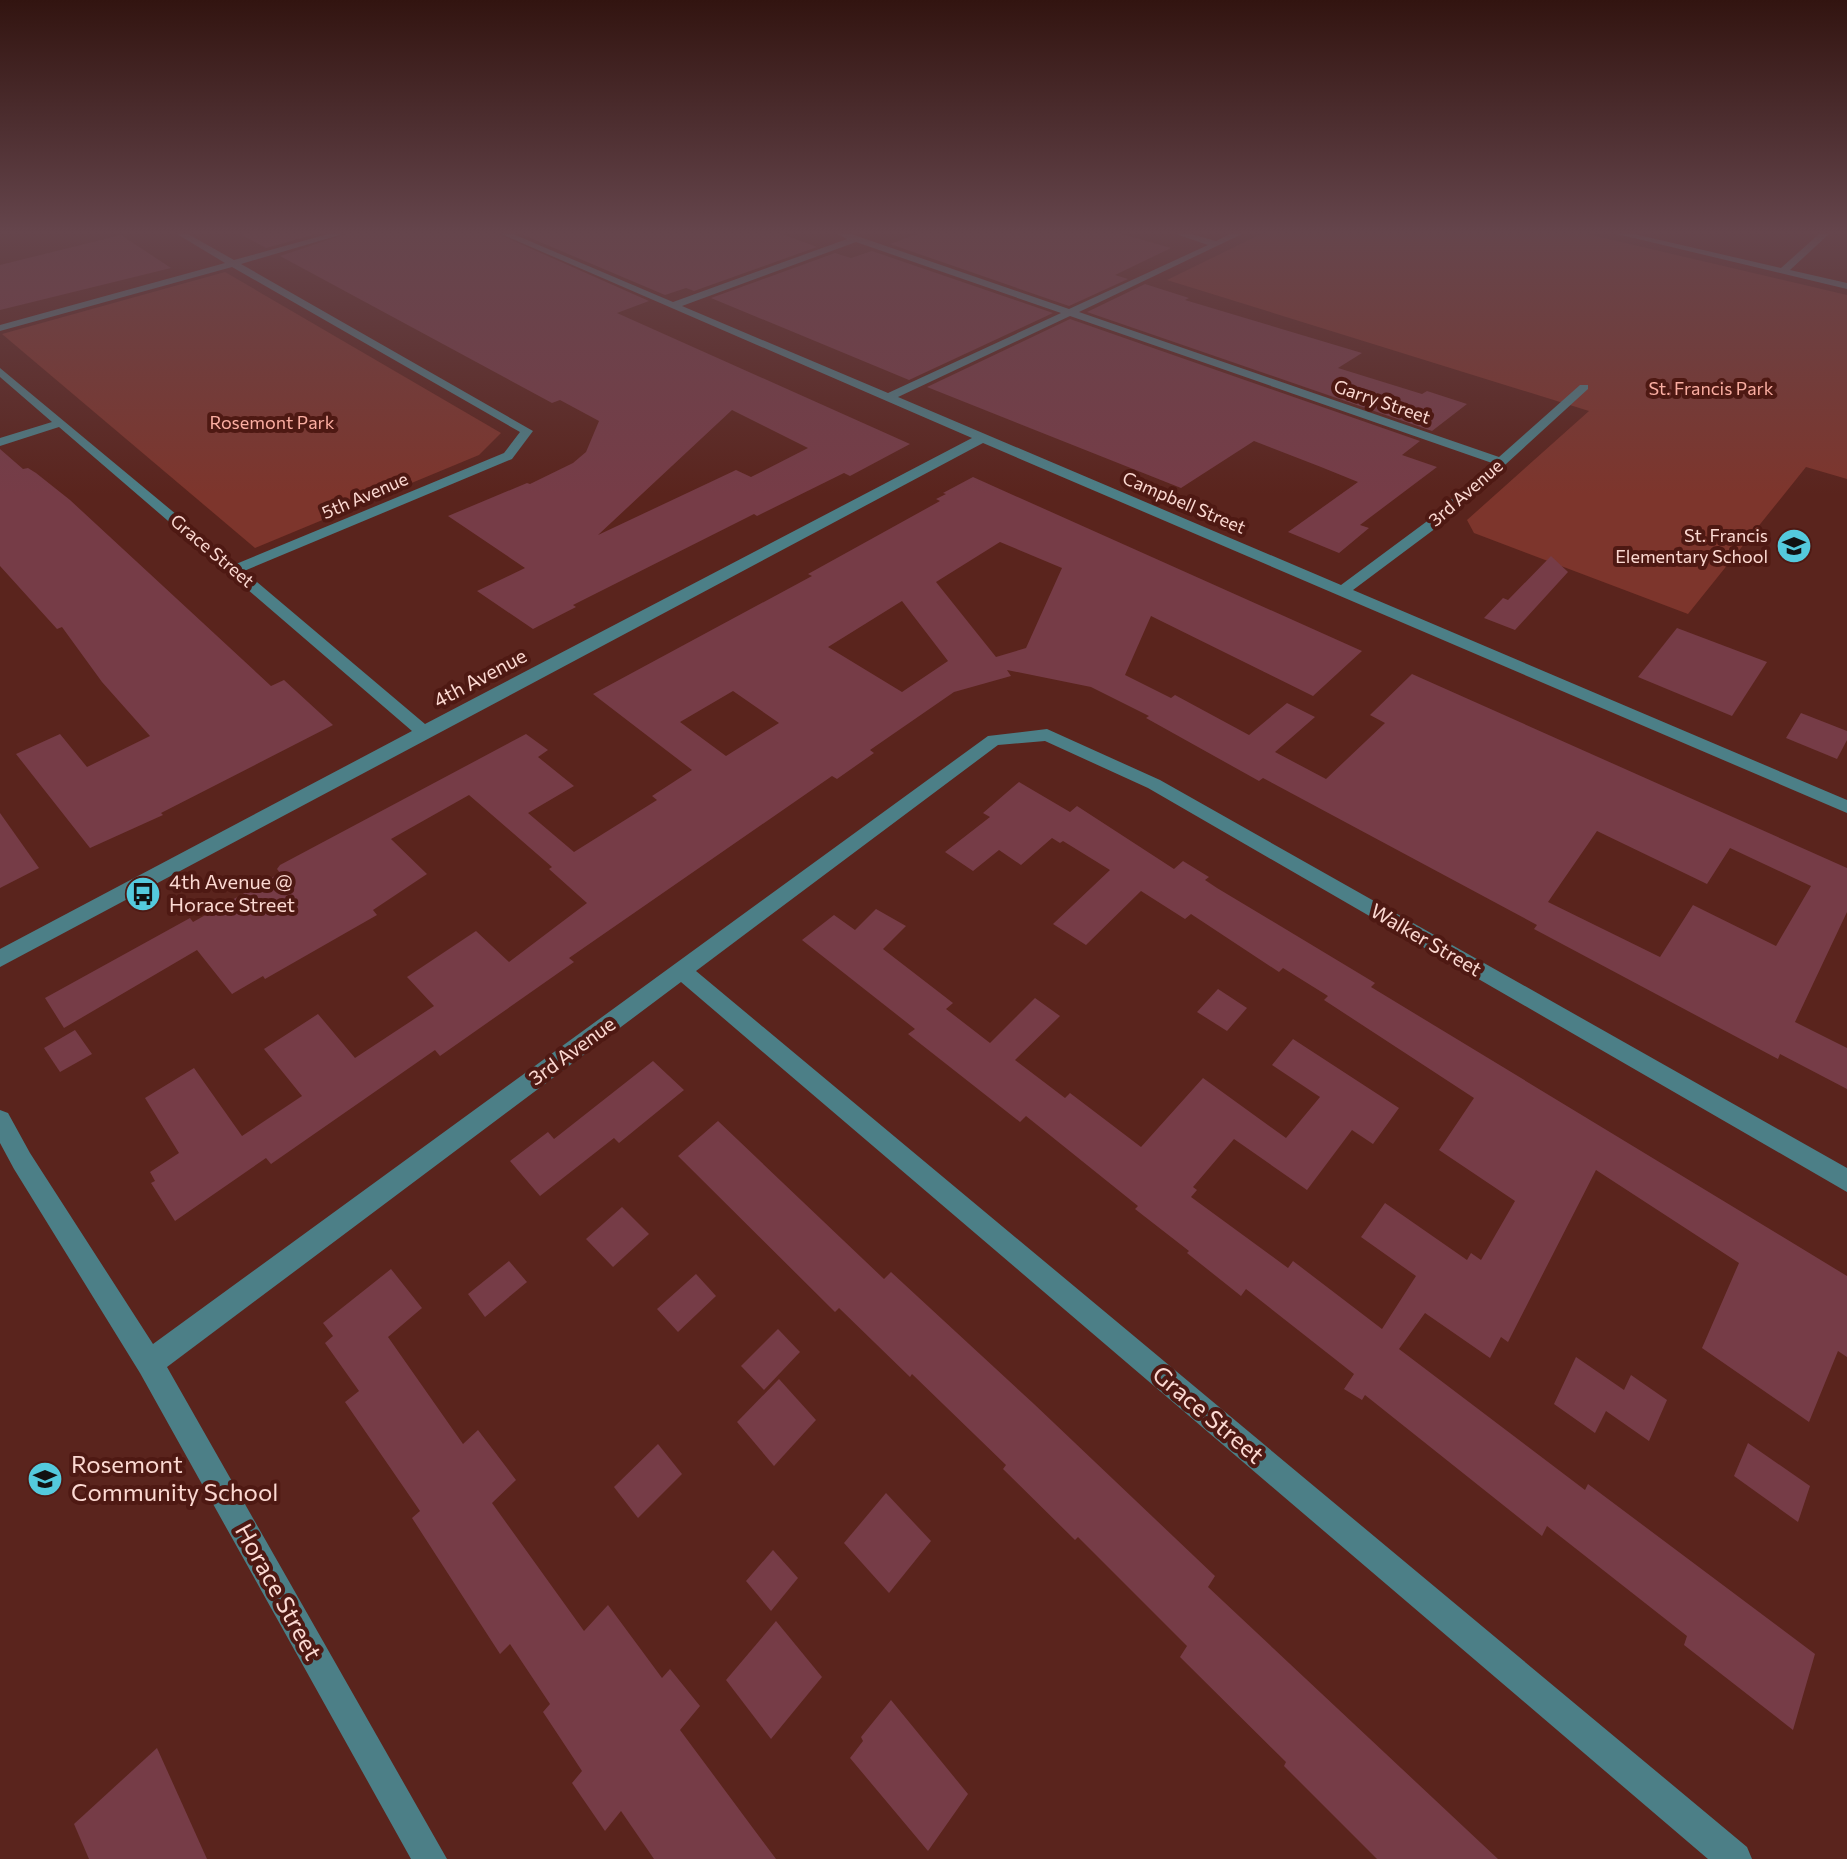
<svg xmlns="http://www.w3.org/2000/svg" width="1847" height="1859" font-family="Commissioner,sans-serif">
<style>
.green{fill:#7d352c}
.building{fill:#763c47;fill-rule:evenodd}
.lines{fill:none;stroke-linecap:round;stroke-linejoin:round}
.minor{fill:#4c7f87;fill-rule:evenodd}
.labels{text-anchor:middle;stroke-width:8;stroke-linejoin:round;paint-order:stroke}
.far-park-label{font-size:18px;fill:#fbaea2;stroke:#4e1913}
.far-street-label{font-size:18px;fill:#fcd9d2;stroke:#4e1913}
.far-poi-label{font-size:18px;fill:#fcd9d2;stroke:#4e1913;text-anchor:end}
.street-label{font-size:20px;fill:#fcd9d2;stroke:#4e1913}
.poi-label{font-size:20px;fill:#fcd9d2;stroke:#4e1913;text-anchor:start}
.near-street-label{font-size:24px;fill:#fcd9d2;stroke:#4e1913}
.near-poi-label{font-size:24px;fill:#fcd9d2;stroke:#4e1913;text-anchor:start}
</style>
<rect width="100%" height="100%" fill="#5a241d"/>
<!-- green -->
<g class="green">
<polygon points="1261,234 1587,234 1847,295 1847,479 1806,467 1688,614 1474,533 1467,520 1589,411 1167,280"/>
<polygon points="225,272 501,433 479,455 255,548 2,334"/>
</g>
<!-- building -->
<g class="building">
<polygon points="240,234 316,234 266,248"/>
<path d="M346 234H498L649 301 617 313 910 444 850 476 844 473 757 516 754 514 573 605 576 607 533 629 477 591 525 568 448 516 527 483 530 484 573 463 586 452 599 421 560 400 552 403 280 256ZM732 410 808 448 751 477 736 470 598 535Z"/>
<polygon points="521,234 782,234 817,247 694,291 686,288 665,295"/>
<polygon points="917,234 1122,234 1171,248 1115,275 1128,279 1069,306 890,244"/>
<polygon points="121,235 171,268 0,310 0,265"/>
<polygon points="872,251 1053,313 909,380 711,298 835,253 851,258"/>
<polygon points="1145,284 1189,298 1185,300 1362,353 1338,368 1422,394 1427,391 1467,404 1432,431 1087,312"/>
<polygon points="1070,319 1420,441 1402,455 1437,467 1360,525 1369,528 1339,553 1288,532 1358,482 1321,467 1254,441 1181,488 927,387"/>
<polygon points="0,449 23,469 28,468 36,473 70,500 271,686 284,680 333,725 161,813 163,815 90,848 16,754 60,734 87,767 150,736 102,682 62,627 57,629 0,566"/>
<path d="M973 477 1362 651 1313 696 1151 616 1125 675 1171 698 1175 695 1249 735 1287 703 1315 717 1275 752 1326 779 1385 723 1370 715 1412 674 1847 868V912L1795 1022 1847 1048V1089L1780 1054 1778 1059 1534 929 1537 925 1263 778 1259 781 1146 718 1149 716 1091 687 1007 670 1011 676 954 692 870 750 874 753 837 779 832 776 569 958 574 962 440 1056 435 1050 271 1164 266 1158 175 1221 151 1183 155 1181 150 1172 179 1153 145 1098 194 1068 242 1136 302 1096 264 1049 318 1014 355 1058 434 1006 407 977 476 931 509 962 587 903 549 869 552 867 469 795 391 839 427 874 373 910 377 915 265 979 263 976 232 994 197 950 64 1028 45 998 190 918 193 922 280 873 277 869 280 865 526 734 548 750 538 757 574 786 528 813 574 852 657 800 652 796 692 770 593 694 812 576 808 574 940 501 936 499 946 494 943 493ZM1000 542 1062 568 1026 648 996 657 936 582ZM902 601 948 661 902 692 828 647ZM733 691 779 723 726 756 680 722ZM1597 831 1707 884 1730 848 1811 886 1776 946 1693 905 1660 957 1548 902Z"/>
<polygon points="1551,556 1568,572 1515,630 1484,618 1503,598 1508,600"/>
<polygon points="1677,628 1767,662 1732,716 1638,677"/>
<polygon points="1801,713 1847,731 1847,740 1837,759 1786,738"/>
<polygon points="1019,782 1070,812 1077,806 1174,869 1183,861 1209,877 1205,880 1217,888 1375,983 1371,987 1847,1276 1847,1357 1838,1351 1809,1422 1702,1348 1739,1263 1596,1170 1508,1342 1501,1337 1490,1358 1425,1313 1399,1349 1585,1490 1588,1484 1815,1654 1793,1730 1684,1645 1687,1636 1547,1526 1542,1536 1365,1395 1362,1400 1344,1389 1354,1374 1246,1289 1241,1296 1187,1253 1189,1251 1135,1209 1138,1206 1026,1116 1020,1122 908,1034 915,1029 802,940 834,915 855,930 876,909 906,926 883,949 953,1003 946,1009 990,1043 1035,998 1060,1016 1015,1060 1065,1098 1070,1093 1141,1147 1203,1078 1286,1138 1320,1097 1272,1065 1293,1039 1399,1108 1373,1144 1352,1130 1307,1190 1234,1139 1193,1187 1197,1190 1191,1197 1288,1268 1293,1261 1382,1329 1416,1276 1361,1237 1385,1203 1467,1260 1471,1253 1481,1260 1515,1201 1439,1150 1474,1098 1324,1000 1328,996 1283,968 1279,972 1191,914 1185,919 1141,891 1086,945 1053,924 1110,870 1063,841 1060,843 1052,838 1021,865 999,850 973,871 945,852 990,817 983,813"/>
<polygon points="0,813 39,868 0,888"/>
<polygon points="1218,989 1247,1008 1227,1031 1197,1012"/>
<polygon points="75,1030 92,1054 60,1072 44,1048"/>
<polygon points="653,1061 684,1090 619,1143 614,1138 540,1196 510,1161 548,1132 554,1139"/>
<polygon points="718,1121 884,1279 891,1272 1034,1404 1215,1576 1208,1587 1498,1859 1377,1859 1284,1766 1286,1762 1180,1657 1187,1646 1078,1537 1075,1540 1003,1469 1006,1465 912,1374 910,1377 839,1308 835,1312 678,1156"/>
<polygon points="622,1207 649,1234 613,1267 586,1239"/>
<polygon points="509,1261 527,1282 485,1317 468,1294"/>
<polygon points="391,1269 422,1308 388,1337 463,1444 478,1430 516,1480 492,1503 584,1631 608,1605 662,1678 670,1669 700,1706 680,1730 776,1859 654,1859 621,1811 605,1831 572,1783 582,1771 543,1712 550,1704 510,1644 500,1654 412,1518 420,1511 345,1402 359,1391 325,1343 333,1336 323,1323"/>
<polygon points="696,1274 716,1296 678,1332 657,1309"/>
<polygon points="778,1329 800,1352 764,1390 741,1366"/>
<polygon points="1576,1357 1624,1390 1631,1375 1667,1400 1649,1441 1606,1411 1595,1433 1554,1404"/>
<polygon points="779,1379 816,1420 774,1466 737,1422"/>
<polygon points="1748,1443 1810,1486 1798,1522 1734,1476"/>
<polygon points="658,1444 682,1474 638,1518 614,1487"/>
<polygon points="886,1493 931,1541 889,1593 844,1543"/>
<polygon points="773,1550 798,1578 771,1611 746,1581"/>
<polygon points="776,1621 822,1677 771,1739 726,1680"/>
<polygon points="891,1700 968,1794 928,1851 850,1758 863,1741 861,1737"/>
<polygon points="157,1748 207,1859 89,1859 74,1824"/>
</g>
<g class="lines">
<!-- minor -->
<g class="minor">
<path d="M177 234H188L234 260 328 234H343L241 264 533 431 512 459 244 571 425 724 972 438 501 234H513L673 302 847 239 838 234H851L1069 309 1208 245 1176 234H1191L1216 241 1230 234H1242L1079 312 1499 457 1580 385H1588V389L1436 528 1353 590 1847 800V813L983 443 0 967V949L412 731 59 427 0 446V438L52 422 0 377V368L236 564 504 453 520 432 232 267 0 331V325L225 263ZM856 242 1061 313 888 393 682 306ZM1070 316 1492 463 1426 522 1341 585 898 397Z"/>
<polygon points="1617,234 1634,234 1781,268 1819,234 1829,234 1790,270 1847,283 1847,289"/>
<polygon points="1047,729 1160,780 1847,1168 1847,1192 1148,788 1045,741 998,745 696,971 1747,1847 1752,1859 1708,1859 681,982 167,1367 447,1859 411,1859 140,1373 14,1169 0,1143 0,1110 8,1113 30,1153 153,1344 988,736"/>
</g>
</g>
<!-- sky -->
<linearGradient id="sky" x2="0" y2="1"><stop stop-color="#321410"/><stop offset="0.47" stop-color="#65454c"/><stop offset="1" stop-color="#65454c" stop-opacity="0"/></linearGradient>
<rect width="1847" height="494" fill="url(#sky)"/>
<!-- icons -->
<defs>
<symbol id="school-disc" viewBox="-11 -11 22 22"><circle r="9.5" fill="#54cadd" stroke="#4e1913"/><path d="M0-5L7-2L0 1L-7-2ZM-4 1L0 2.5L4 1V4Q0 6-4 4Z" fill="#111"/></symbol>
<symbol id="bus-disc" viewBox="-11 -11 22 22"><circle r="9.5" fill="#54cadd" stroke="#4e1913"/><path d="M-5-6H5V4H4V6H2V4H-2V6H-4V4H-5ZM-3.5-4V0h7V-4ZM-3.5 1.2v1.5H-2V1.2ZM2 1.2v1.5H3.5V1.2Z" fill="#111"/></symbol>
</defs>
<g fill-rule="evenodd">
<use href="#school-disc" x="1774" y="526" width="40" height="40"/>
<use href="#bus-disc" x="123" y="874" width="40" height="40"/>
<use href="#school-disc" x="25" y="1459" width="40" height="40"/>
</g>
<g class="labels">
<!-- far-park labels -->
<g class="far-park-label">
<text x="1711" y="395">St. Francis Park</text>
<text x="272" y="429">Rosemont Park</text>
</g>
<!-- far-street labels -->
<g class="far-street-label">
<text transform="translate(1382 402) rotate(19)" y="6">Garry Street</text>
<text transform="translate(1466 493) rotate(-41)" y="6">3rd Avenue</text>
<text transform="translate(365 496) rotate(-23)" y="6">5th Avenue</text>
<text transform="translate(1184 503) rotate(23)" y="6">Campbell Street</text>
<text transform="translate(212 551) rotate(40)" y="6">Grace Street</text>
</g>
<!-- far-poi labels -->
<g class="far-poi-label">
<text x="1768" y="542">St. Francis<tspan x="1768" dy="21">Elementary School</tspan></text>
</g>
<!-- street labels -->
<g class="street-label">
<text transform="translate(480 678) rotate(-28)" y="7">4th Avenue</text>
<text transform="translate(1426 940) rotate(30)" y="7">Walker Street</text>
<text transform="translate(572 1051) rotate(-36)" y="7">3rd Avenue</text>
</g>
<!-- poi labels -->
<g class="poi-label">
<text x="169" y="889">4th Avenue @<tspan x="169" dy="23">Horace Street</tspan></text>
</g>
<!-- near-street labels -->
<g class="near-street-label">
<text transform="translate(1208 1415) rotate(40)" y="8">Grace Street</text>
<text transform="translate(278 1592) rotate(61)" y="8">Horace Street</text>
</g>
<!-- near-poi labels -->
<g class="near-poi-label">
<text x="71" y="1473">Rosemont<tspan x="71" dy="28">Community School</tspan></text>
</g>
</g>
</svg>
